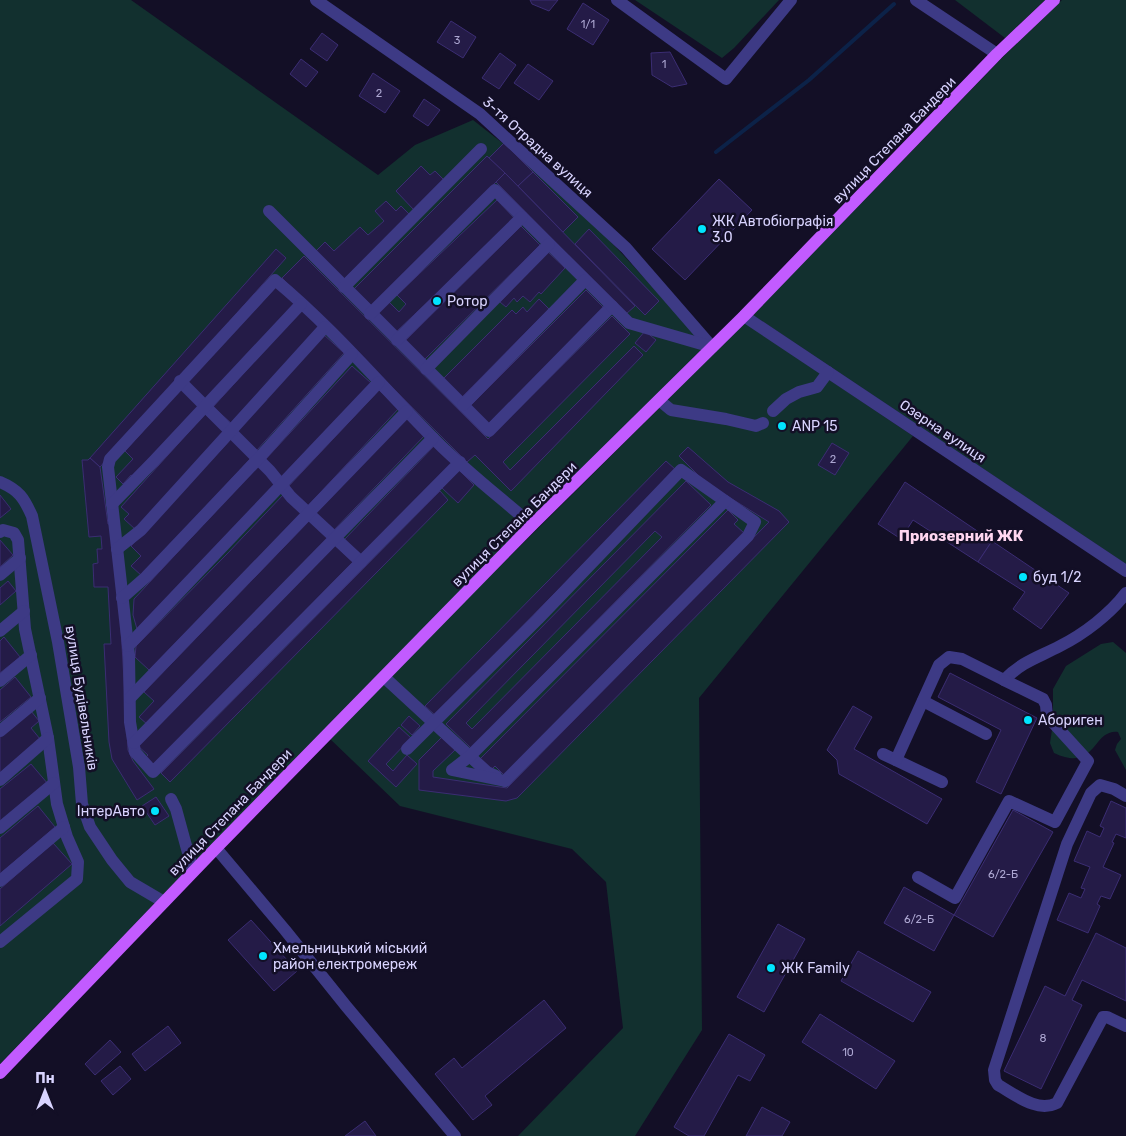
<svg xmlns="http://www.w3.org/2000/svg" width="1126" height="1136" font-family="Rubik,sans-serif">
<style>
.green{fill:#12302f}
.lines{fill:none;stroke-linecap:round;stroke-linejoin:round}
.stream{stroke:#0c2248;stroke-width:4}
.building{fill:#241b47;stroke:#3b2d73;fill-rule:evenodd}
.minor{stroke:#3d3a85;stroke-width:12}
.major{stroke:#c25bff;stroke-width:12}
.poi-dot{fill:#00e5ff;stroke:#130f26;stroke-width:2}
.labels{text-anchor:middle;stroke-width:5;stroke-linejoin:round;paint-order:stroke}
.number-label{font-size:11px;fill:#aca6d1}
.street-label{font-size:14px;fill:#d9d4ff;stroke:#130f26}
.poi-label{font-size:14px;fill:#d9d4ff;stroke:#130f26;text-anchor:start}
.neighbourhood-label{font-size:15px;font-weight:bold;fill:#ffd6f0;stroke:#130f26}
</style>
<rect width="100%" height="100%" fill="#130f26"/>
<!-- green -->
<g class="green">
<path d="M0 0H131L378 175 415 145 473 120C492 135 511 149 530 165 593 218 650 284 705 346 466 582 232 822 0 1064Z"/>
<polygon points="635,0 779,0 734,48 722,58"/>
<polygon points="955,0 1045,0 1005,38"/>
<polygon points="1062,0 1126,0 1126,564 753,315 1001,59"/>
<polygon points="745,323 913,436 699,698 702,1030 635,1136 518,1136 623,1028 606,882 572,849 400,806 328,737"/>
<path d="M1113 642 1126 653V770L1115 750 1117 744 1121 739 1118 732C1092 729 1097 773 1054 753L1050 743 1053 723V689L1066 666 1101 644Z"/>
</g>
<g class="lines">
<!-- stream -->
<polyline class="stream" points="716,152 809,80 894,4"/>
</g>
<!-- building -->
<g class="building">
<polygon points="530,0 558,0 549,11 532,4"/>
<polygon points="583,3 609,20 593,45 567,29"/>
<polygon points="451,21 476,37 463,58 437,42"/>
<polygon points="322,33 338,45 327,61 310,49"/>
<polygon points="670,52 687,84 672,87 652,75 651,53"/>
<polygon points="500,53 516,65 499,89 482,78"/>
<polygon points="301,59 318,72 306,87 290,74"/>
<polygon points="528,64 553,81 539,100 514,83"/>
<polygon points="373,73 400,91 385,113 359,96"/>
<polygon points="424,99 440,110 428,126 413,116"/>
<polygon points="504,143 533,172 518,186 489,158"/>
<polygon points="487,156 505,173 372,306 354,289"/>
<polygon points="421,166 430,175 435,171 445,181 414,210 396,191"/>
<polygon points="533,172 578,217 563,232 518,186"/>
<polygon points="505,173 635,306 626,314 496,182"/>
<polygon points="719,179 752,210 685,280 652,249"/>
<polygon points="497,200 515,219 396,332 377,313 389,302 399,312 406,304 397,295"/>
<polygon points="386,201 396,211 401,206 411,216 344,279 316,251 325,242 334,251 360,227 368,235 384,221 375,211"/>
<polygon points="521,226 540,245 424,360 405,341"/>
<polygon points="589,229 659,301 645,315 575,244"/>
<polygon points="276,249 286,258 100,467 90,458"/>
<polygon points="547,251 565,268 541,294 539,292 530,302 523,296 517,302 514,298 506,307 500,302"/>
<polygon points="304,256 488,439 612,316 630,334 503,462 510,470 634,346 643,355 511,491 475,455 467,462 282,278"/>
<polygon points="277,286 296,304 206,400 187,382"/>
<polygon points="586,290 604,308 488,424 470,406"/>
<polygon points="539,299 549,309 462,397 443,379 512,310 516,314 523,307 527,312"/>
<polygon points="301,310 320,326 231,423 213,407"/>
<polygon points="645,331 656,340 646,352 635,343"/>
<polygon points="323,334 344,353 257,450 236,432"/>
<polygon points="352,366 371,383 283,478 264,461"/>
<polygon points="181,389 200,405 134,477 131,475 123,484 116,477 133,459 125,451"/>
<polygon points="379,390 399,408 307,507 287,488"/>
<polygon points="205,414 225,431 136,530 124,519 129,514 121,507"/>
<polygon points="407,418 425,435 333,531 315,514"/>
<polygon points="231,439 251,458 142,576 131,566 141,556 131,546"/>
<polygon points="832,443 849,453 835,475 818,465"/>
<polygon points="434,446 452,463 361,558 343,541"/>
<polygon points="688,447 728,482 779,511 789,522 517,798 506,801 419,790 419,760 443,736 456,749 433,771 433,777 507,788 769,522 724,494 700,477 679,456"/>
<polygon points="90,458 100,467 108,524 113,524 119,593 128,750 133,761 154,789 137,800 112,759 109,742 104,644 111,644 108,587 94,587 93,564 98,563 97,549 102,549 101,536 89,537 82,460 88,460"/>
<polygon points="666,461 676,470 435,715 425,706"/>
<polygon points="258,466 277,484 137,629 133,615 134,599"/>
<polygon points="459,470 474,485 458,503 442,488"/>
<path d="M686 481 711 505 471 748 446 724ZM655 531 662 537 472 729 466 723Z"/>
<polygon points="905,482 992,541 978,562 913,520 901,539 878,524"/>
<polygon points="440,491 448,500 170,782 161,773"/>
<polygon points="284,494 303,513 149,670 135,657 136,646 227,554"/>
<polygon points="0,495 11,509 0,518"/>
<polygon points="728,510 738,520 734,524 744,533 504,775 495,766 490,771 479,760"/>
<polygon points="310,520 329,538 148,725 139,717 154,701 144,692"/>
<polygon points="0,540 13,555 0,567"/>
<polygon points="992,541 1069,593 1041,629 1013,609 1025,592 978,562"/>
<polygon points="334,544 353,562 154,766 145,758 148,755 138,746"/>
<polygon points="8,581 16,591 0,605 0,588"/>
<polygon points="4,637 20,657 0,673 0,641"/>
<polygon points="950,673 1037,718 1001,794 976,782 1001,730 938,697"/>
<polygon points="15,677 31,697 0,722 0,690"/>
<polygon points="853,706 872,717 854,749 942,799 927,824 839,774 837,760 827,750"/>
<polygon points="31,711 39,721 31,728 40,739 0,773 0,737"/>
<polygon points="409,716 420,726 412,735 401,725"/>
<polygon points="399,727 411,738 386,764 393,771 407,755 417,764 396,787 368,761"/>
<polygon points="31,764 48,784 0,824 0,789"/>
<polygon points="156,797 169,816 155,825 142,806"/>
<polygon points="1111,801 1126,808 1126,838 1116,834 1112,842 1114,843 1103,867 1121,875 1110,899 1101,896 1097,904 1100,906 1088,933 1057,920 1069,893 1081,898 1085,889 1081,888 1090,867 1074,861 1087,831 1100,837 1104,828 1100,826"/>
<polygon points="38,806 55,827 0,874 0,838"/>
<polygon points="1013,810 1053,832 993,937 954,915"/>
<polygon points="53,843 72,864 0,926 0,889"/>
<polygon points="904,887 954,915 934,951 884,923"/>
<polygon points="251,920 297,971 274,991 228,940"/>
<polygon points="778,924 805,939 764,1012 737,997"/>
<polygon points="1096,933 1126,948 1126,1001 1082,980 1072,1000 1082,1005 1041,1089 1004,1071 1045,986 1065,996"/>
<polygon points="858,951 931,992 913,1022 841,981"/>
<polygon points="544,1000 566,1028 485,1096 492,1105 473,1120 435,1074 454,1058 462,1068"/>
<polygon points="820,1014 895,1061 876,1089 802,1042"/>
<polygon points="168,1026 181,1043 145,1071 132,1054"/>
<polygon points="729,1034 765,1055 750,1081 738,1075 704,1136 689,1136 674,1127"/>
<polygon points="110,1040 121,1052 95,1075 85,1064"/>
<polygon points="120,1066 131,1079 113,1095 101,1081"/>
<polygon points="762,1107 790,1122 782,1136 746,1136"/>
<polygon points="365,1121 376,1136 345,1136"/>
</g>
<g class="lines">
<!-- minor -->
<g class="minor">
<polyline points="316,0 480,114 626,248 712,347"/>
<polyline points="617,0 726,79 791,0"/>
<polyline points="916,0 997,54"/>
<polyline points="269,211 489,431 612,306"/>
<polyline points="344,287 481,149"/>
<polyline points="370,314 495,190 629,323 712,347"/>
<polyline points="744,316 1126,571"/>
<polyline points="397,340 522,217"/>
<polyline points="426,369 549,244"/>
<polyline points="180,381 270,471 291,497 361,562"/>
<polyline points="659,400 671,410 726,419 756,426 763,423"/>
<polyline points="463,405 585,280"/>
<polyline points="773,411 786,399 799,392 817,387 828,372"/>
<path d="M460 462 153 772 135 752 130 722 129 655 108 467 110 459 275 280C334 329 383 388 437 442 467 472 501 498 532 525"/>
<path d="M0 482C19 490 24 498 32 516L58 642 79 767 82 804 90 827 112 860 130 882 164 902"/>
<polyline points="112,504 154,461 301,304"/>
<polyline points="0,532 3,530 14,533 18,540 25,629 48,738 57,804 67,837 78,862 77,879 0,942"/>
<polyline points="117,549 141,530 325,327"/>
<polyline points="0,575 20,558"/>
<polyline points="122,598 146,577 258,459 352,354"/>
<polyline points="0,631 24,611"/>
<polyline points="128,646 379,382"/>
<polyline points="384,677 487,772 496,776"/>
<polyline points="0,681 31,655"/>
<polyline points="130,698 407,411"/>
<polyline points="923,701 986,734"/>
<polyline points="0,731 40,698"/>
<polyline points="134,743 433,438"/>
<polyline points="407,749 538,619 681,470 755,522 748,536 505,781"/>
<polyline points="883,754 942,782"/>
<path d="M896 760 939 665 949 657 962 659 1004 680C1023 661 1037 658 1060 646 1084 634 1110 614 1126 593"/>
<polyline points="0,780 48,738"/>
<polyline points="505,781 452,770 470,756 725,501"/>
<path d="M1126 796 1114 789 1100 785 1091 793 1067 844 994 1070 995 1080 998 1085C1016 1095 1037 1113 1057 1103L1103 1017H1107L1126 1026"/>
<polyline points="171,799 176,809 193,871"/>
<polyline points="0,828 54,783"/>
<polyline points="216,848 285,930 346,1006 455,1136"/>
<polyline points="918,877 955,898 1009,801 1055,822 1088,761 1047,716 1046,705 1043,699 1004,680"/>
<polyline points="0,881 64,827"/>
</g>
<!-- major -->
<polyline class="major" points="0,1073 216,848 532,525 744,316 997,54 1054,0"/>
</g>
<!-- markers -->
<g class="poi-dot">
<circle cx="702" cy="229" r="5"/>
<circle cx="437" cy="301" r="5"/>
<circle cx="782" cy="426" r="5"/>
<circle cx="1023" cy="577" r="5"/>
<circle cx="1028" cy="720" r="5"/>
<circle cx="155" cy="811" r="5"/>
<circle cx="263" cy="956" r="5"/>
<circle cx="771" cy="968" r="5"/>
</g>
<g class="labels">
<!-- number labels -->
<g class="number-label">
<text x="588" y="28">1/1</text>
<text x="457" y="44">3</text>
<text x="664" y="68">1</text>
<text x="379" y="97">2</text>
<text x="833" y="463">2</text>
<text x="1003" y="878">6/2-Б</text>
<text x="919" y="923">6/2-Б</text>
<text x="1043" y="1042">8</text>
<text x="848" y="1056">10</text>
</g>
<!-- street labels -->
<g class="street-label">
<text transform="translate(894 140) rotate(-46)" y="5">вулиця Степана Бандери</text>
<text transform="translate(538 147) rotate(42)" y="5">3-тя Отрадна вулиця</text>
<text transform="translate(943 431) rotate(34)" y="5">Озерна вулиця</text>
<text transform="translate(514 524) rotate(-45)" y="5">вулиця Степана Бандери</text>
<text transform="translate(82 698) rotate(81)" y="5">вулиця Будівельників</text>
<text transform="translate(230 812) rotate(-46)" y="5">вулиця Степана Бандери</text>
</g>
<!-- poi labels -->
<g class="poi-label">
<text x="712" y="226">ЖК Автобіографія<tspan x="712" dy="16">3.0</tspan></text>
<text x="447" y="306">Ротор</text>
<text x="792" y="431">ANP 15</text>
<text x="1033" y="582">буд 1/2</text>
<text x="1038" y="725">Абориген</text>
<text x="145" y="816" text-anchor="end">ІнтерАвто</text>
<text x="273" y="953">Хмельницький міський<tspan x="273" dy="16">район електромереж</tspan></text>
<text x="781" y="973">ЖК Family</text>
</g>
<!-- neighbourhood labels -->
<g class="neighbourhood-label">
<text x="961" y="541">Приозерний ЖК</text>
</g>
</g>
<!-- north arrow -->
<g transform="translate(45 1091)" stroke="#130f26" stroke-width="4" paint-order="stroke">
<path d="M0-4L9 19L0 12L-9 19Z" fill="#d9d4ff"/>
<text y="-8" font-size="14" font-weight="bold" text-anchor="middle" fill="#d9d4ff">Пн</text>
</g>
</svg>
